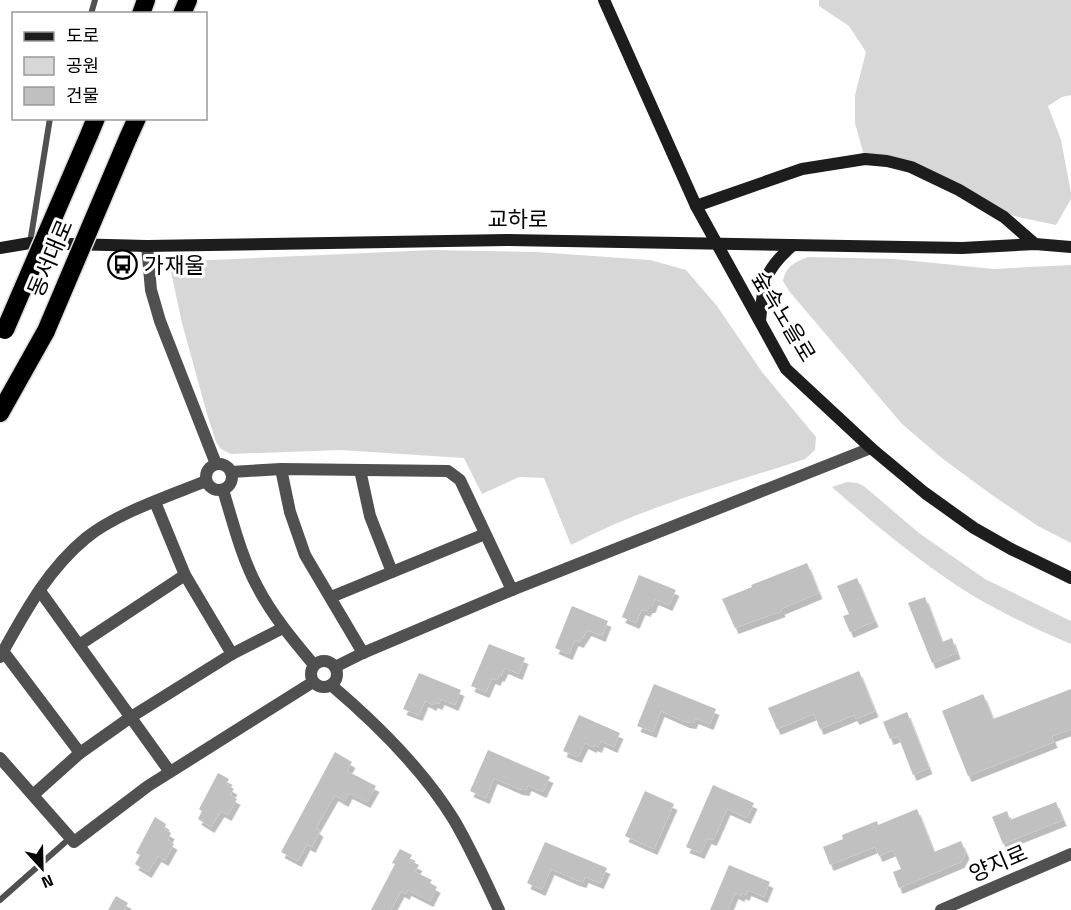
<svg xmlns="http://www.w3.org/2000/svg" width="1071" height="910" font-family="'Titillium Web','Noto Sans KR',sans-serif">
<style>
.green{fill:#d7d7d7}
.building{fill:#c0c0c0;filter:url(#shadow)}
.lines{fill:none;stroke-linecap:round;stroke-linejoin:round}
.highway-casing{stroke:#dbdbdb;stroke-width:21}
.lane{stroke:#505050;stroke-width:6}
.street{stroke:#505050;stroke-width:12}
.secondary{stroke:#1d1d1d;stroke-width:12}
.highway{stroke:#000;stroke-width:18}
.highway-bridge-casing{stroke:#dbdbdb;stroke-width:21;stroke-linecap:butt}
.highway-bridge{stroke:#000;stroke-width:18}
.labels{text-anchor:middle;stroke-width:6;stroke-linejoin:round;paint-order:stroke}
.street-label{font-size:22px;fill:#000;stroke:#fff}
.poi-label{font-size:22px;fill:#000;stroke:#fff;text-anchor:start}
</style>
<defs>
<filter id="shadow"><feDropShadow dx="3.5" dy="6" stdDeviation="0" flood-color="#0004"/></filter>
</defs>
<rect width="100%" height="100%" fill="#fff"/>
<!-- green -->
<g class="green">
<polygon points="819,0 1071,0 1071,95 1062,97 1048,106 1061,140 1071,193 1071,199 1056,225 1014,216 955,187 865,159 855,123 855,95 866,52 849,26 819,6"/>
<path d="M432 250 536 252 650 260 686 270 717 306 762 372 816 437 815 450 805 459C726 485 645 506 571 545L544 478 519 477 482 494 464 458 340 450 231 454 221 449 216 442 207 414 182 323 169 262Z"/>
<path d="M808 257 894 259 994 269 1071 265V543L1038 526 992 495 943 459 902 424 789 291 783 281C786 266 795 262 808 257Z"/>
<path d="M847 482 858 483 865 487 919 533 985 579 1071 621V644C1038 630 1006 615 975 597 926 567 875 525 832 487Z"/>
</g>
<!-- building -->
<g class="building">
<polygon points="807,563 819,593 781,609 782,611 735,628 722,599 752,587 751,585"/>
<polygon points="639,575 676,590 669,605 655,599 652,607 649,607 647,611 642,609 636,623 622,617"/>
<polygon points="857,578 875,621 850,632 843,616 849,614 837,586"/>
<polygon points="925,597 942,642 952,638 957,653 932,663 908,603"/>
<polygon points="572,606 608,621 602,636 588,630 580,642 575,640 569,654 555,648"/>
<polygon points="489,644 525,658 519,674 505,668 501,676 499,675 497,680 492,678 486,692 471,686"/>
<polygon points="859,671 875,711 856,719 854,715 820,729 814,714 777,729 768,708"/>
<polygon points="419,673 461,690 455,705 441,699 439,704 434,702 433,705 425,701 419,715 403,709"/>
<polygon points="654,684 716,709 710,724 695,718 693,723 686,722 661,711 653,732 637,726"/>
<polygon points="1071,689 1071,729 1052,736 1054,742 968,776 942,711 983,694 993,719"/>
<polygon points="907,712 929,768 913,775 898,736 890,739 883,722"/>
<polygon points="579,715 620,733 614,747 601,741 598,747 594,745 593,747 585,743 578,757 563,751"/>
<polygon points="488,750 550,777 543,792 528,785 526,790 519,789 494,778 486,798 470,791"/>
<polygon points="335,752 352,762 347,771 376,786 367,802 349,793 345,801 335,795 316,828 320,831 312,847 307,844 298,861 281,852"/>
<polygon points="218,773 229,779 226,784 234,789 230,795 237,799 228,815 221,811 211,827 198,819 202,811 199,809"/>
<polygon points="713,785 754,803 747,818 727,809 716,834 713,840 708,838 701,853 686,847"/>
<polygon points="645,791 674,804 654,849 625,836"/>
<polygon points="1056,802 1063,820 1003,844 992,817 1007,811 1010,820"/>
<polygon points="917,809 934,852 961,841 966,853 961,862 899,888 893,872 901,869 893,850 879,856 875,847 830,865 823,847 843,839 842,835 877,821 878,825"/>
<polygon points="155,817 166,824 164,829 171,833 168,840 174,844 165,860 158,856 148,872 135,864 140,855 136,853"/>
<polygon points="545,842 607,868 600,883 585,877 583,882 576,880 551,869 542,890 527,883"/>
<polygon points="400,849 412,855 409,860 419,865 415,872 432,880 430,883 437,887 430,901 408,890 406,894 401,891 391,910 371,910 395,864 392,863"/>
<polygon points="729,865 770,882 764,897 748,890 746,895 742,893 741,896 735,893 728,910 710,910"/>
<polygon points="116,896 128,903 124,910 108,910"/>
</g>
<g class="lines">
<defs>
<g id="highway">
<polyline points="141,14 146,0"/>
<polyline points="182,14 188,0"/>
<polyline points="89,135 96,118"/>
<polyline points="128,138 137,118"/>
<polyline points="0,413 46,331"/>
</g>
</defs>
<!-- highway casing -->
<use href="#highway" class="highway-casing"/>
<!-- lane -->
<g class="lane">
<polyline points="91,14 95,0"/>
<polyline points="30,243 50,118"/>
<polyline points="0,900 70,838"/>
</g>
<!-- street -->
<g class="street">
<polyline points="147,246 151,290 160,321 216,464"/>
<circle cx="219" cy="477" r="13"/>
<polyline points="281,469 290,512 305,555 363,653"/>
<polyline points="360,470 370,516 392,572"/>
<polyline points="231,472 281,469 448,471 460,480 512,590"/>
<path d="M223 490C233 522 241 556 257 586 272 615 293 640 314 665"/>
<polyline points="155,502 185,575 232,654"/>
<polyline points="40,591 170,772"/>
<polyline points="331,597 485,534"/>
<polyline points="79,645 185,575"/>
<polyline points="3,651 80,753"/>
<path d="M0 657C24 614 47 570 86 538 117 513 169 496 206 481"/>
<circle cx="324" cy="674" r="13"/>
<polyline points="335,667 363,653 512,590 871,448"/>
<path d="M331 685C377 724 422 768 454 820 471 849 485 880 499 910"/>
<polyline points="0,758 74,842 148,786 313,682"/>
<polyline points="33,795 80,753 131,717 232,654 283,628"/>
<polyline points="941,910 1071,854"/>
</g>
<!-- secondary -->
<g class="secondary">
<polyline points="604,0 696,206 786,369 871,448 925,493 974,528 1011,549 1071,578"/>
<polyline points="696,206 802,169 865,159 887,161 911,167 959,190 1004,217 1035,244"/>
<polyline points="0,248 30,243 147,246 507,240 962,248 1035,244 1071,247"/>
<path d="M760 321C764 283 762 272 793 245"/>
</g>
<!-- highway -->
<use href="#highway" class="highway"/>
<defs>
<g id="highway-bridge">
<polyline points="5,330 89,135"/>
<polyline points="46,331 128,138"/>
</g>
</defs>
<!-- highway-bridge casing -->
<use href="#highway-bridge" class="highway-bridge-casing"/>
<!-- highway-bridge -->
<use href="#highway-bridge" class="highway-bridge"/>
</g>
<!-- icons -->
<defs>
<symbol id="bus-ring" viewBox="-11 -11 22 22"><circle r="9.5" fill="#fff" stroke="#000" stroke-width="1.5"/><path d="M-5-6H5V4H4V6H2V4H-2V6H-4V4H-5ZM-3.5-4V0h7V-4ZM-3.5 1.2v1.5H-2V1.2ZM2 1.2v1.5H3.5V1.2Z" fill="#000"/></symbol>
</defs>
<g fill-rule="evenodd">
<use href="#bus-ring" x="106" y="248" width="33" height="33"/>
</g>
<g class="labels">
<!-- street labels -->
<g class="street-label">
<text x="518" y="227">교하로</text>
<text transform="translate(50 258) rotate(-67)" y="8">동서대로</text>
<text transform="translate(784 316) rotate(59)" y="8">숲속노을로</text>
<text transform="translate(998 863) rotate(-23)" y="8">양지로</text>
</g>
<!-- poi labels -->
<g class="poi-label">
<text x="144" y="273">가재울</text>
</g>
</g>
<!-- legend -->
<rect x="12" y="12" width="195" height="108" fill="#ffffff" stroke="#999999" stroke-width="1.5"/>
<rect x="24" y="32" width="30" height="9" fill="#1d1d1d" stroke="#999999" stroke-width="1.5"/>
<text x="66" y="42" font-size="18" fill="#000000">도로</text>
<rect x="24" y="57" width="30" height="18" fill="#d7d7d7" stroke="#999999" stroke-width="1.5"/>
<text x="66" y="72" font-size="18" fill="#000000">공원</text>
<rect x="24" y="87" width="30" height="18" fill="#c0c0c0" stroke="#999999" stroke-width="1.5"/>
<text x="66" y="102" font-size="18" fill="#000000">건물</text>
<!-- north arrow -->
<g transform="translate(42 868) rotate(158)" stroke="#ffffff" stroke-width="4.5" paint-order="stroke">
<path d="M0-4.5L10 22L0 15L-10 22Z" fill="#000000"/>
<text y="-9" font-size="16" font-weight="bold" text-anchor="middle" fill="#000000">N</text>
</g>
</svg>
